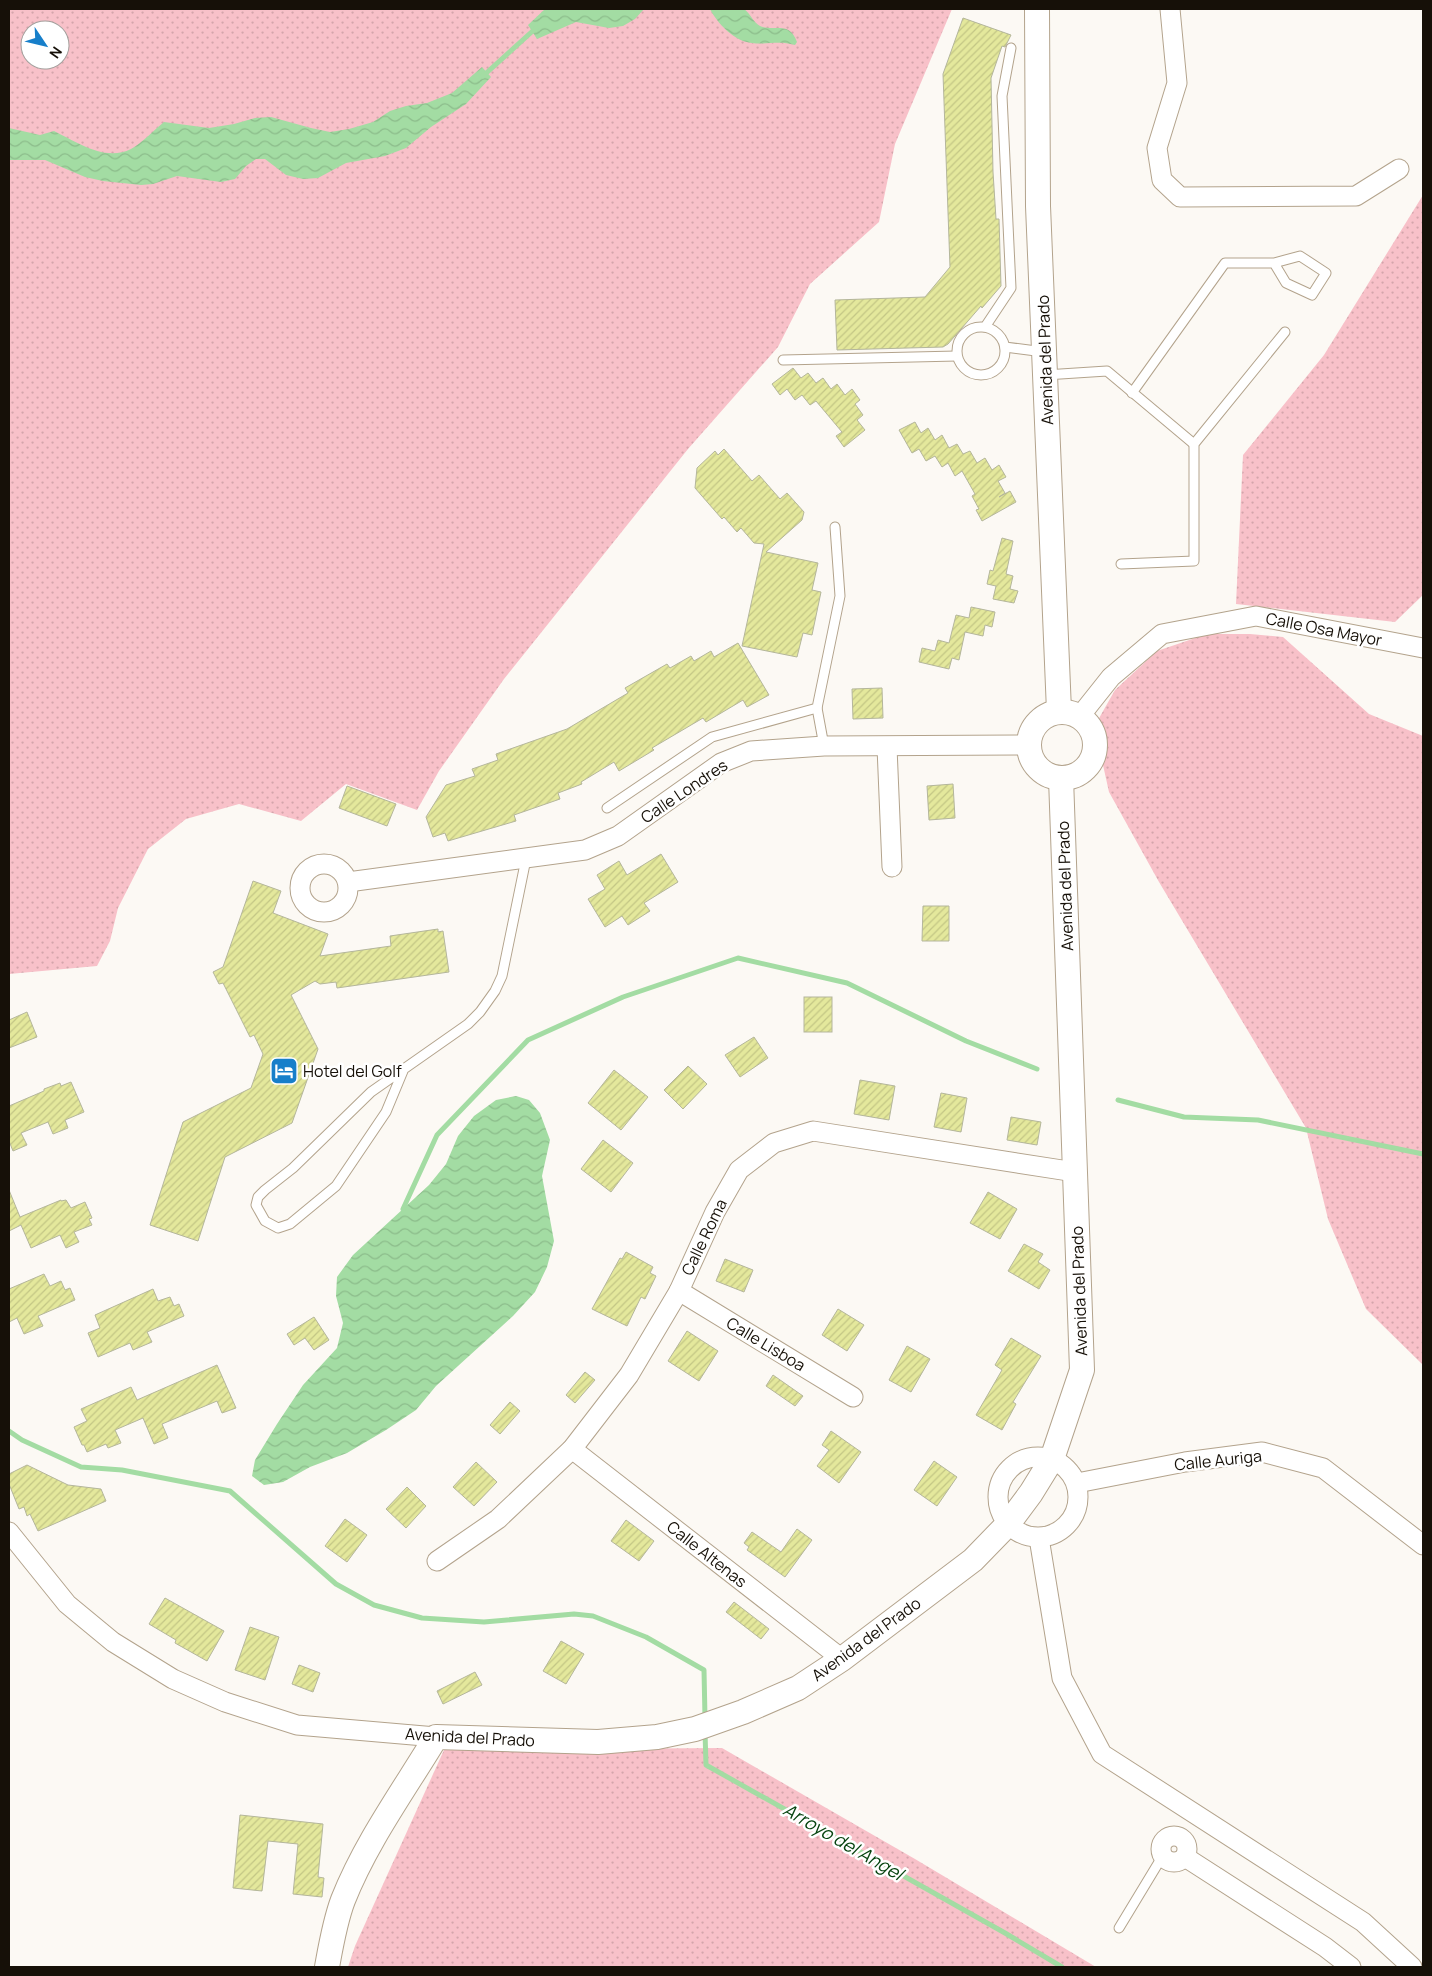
<svg xmlns="http://www.w3.org/2000/svg" width="1432" height="1976" font-family="Manrope,sans-serif">
<style>
.grass{fill:url(#grass-dots);fill-rule:evenodd}
.water{fill:url(#water-waves)}
.lines{fill:none;stroke-linecap:round;stroke-linejoin:round}
.stream{stroke:#a3dca3;stroke-width:5}
.building{fill:url(#building-hatch);stroke:#b4b69b}
.service-casing{stroke:#b3a38c;stroke-width:11}
.minor-casing{stroke:#b3a38c;stroke-width:21}
.tertiary-casing{stroke:#b3a38c;stroke-width:26}
.service{stroke:#fff;stroke-width:9}
.minor{stroke:#fff;stroke-width:19}
.tertiary{stroke:#fff;stroke-width:24}
.labels{text-anchor:middle;stroke-width:5;stroke-linejoin:round;paint-order:stroke}
.street-label{font-size:16px;fill:#161008;stroke:#fff}
.poi-label{font-size:16px;fill:#161008;stroke:#fff;text-anchor:start}
.water-label{font-size:18px;font-style:italic;fill:#074410;stroke:#fff}
</style>
<defs>
<pattern id="grass-dots" width="8" height="8" patternUnits="userSpaceOnUse" patternTransform="scale(1.25)"><rect width="8" height="8" fill="#f8c1c9"/><path d="M2 2h.1M6 6h.1" fill="none" stroke="#d4a5ab" stroke-width="1.8" stroke-linecap="round"/></pattern>
<pattern id="water-waves" width="16" height="10" patternUnits="userSpaceOnUse" patternTransform="scale(1.25)"><rect width="16" height="10" fill="#a3dca3"/><path d="M0 5q4-4 8 0t8 0" fill="none" stroke="#8cbc8b"/></pattern>
<pattern id="building-hatch" width="6" height="6" patternUnits="userSpaceOnUse" patternTransform="scale(1.25)"><rect width="6" height="6" fill="#e4e89c"/><path d="M-1 1l2-2M0 6l6-6M5 7l2-2" fill="none" stroke="#c3c685"/></pattern>
</defs>
<rect width="100%" height="100%" fill="#fcf9f4"/>
<!-- grass -->
<g class="grass">
<path d="M9 9H952L895 144 879 222 810 284 778 347 688 449 504 679 439 771 417 810 346 784 301 821 239 804 186 819 148 849 118 908 110 941 97 966 9 974ZM30 30H60V60H30Z"/>
<polygon points="1423,195 1423,595 1395,622 1236,604 1243,455 1324,355"/>
<polygon points="1207,634 1250,634 1283,637 1369,714 1423,736 1423,1365 1366,1309 1328,1219 1306,1128 1159,882 1109,792 1101,756 1098,720 1115,690 1157,651"/>
<polygon points="722,1748 915,1859 1096,1967 348,1967 355,1946 444,1750"/>
</g>
<!-- water -->
<g class="water">
<polygon points="545,9 644,9 635,19 623,26 609,28 576,22 537,39 528,25"/>
<path d="M710 9H744C750 13 753 22 760 26 776 32 789 20 797 42L795 45C778 40 768 45 752 43 735 42 717 23 710 9Z"/>
<path d="M482 67 491 77 466 104 431 127 406 148 385 156 346 163 318 178 303 179 286 175 265 159H256L246 166 235 179 221 182 177 176 153 184 141 185 103 181 85 177 45 160H9V128L40 135 54 131C77 142 105 162 131 149 143 142 154 130 164 122L209 128 234 124 255 118 271 117 311 128 330 132 349 129 373 122 390 111 406 106 427 103 452 93Z"/>
<polygon points="516,1096 529,1100 540,1113 550,1140 542,1176 554,1241 547,1267 535,1292 513,1316 436,1386 416,1410 386,1430 347,1453 310,1467 283,1482 264,1485 252,1476 255,1460 277,1424 303,1385 337,1348 343,1323 336,1296 337,1277 353,1255 429,1185 446,1164 458,1136 474,1116 496,1100"/>
</g>
<g class="lines">
<!-- stream -->
<g class="stream">
<polyline points="483,76 536,28"/>
<polyline points="1118,1100 1184,1117 1258,1120 1423,1154"/>
<polyline points="403,1209 437,1135 528,1040 623,997 738,958 847,983 966,1041 1037,1069"/>
<polyline points="9,1431 22,1440 81,1467 122,1470 230,1491 336,1584 374,1605 422,1618 484,1622 574,1614 593,1616 646,1637 704,1670 705,1718"/>
<polyline points="705,1732 706,1765 1005,1933 1062,1967"/>
</g>
</g>
<!-- building -->
<g class="building">
<polygon points="963,18 1011,35 1005,47 1002,46 991,78 993,172 996,219 999,219 1001,286 982,308 981,306 948,344 943,347 837,350 835,300 925,297 950,267 943,74"/>
<polygon points="793,368 801,378 808,373 816,383 823,378 831,389 837,384 845,395 852,389 860,400 855,404 863,415 857,420 865,430 844,447 836,436 842,432 816,401 810,405 802,395 795,400 787,389 780,395 772,384"/>
<polygon points="915,422 921,433 928,428 935,440 942,435 949,448 957,444 963,454 970,451 977,463 985,458 992,470 999,465 1006,477 998,481 1005,493 999,497 1010,491 1016,502 982,521 976,510 979,509 972,496 975,494 962,471 955,476 948,463 942,467 935,456 926,461 919,449 912,453 899,430"/>
<polygon points="724,449 752,481 759,475 780,499 787,493 804,512 802,520 766,552 818,563 812,590 821,592 812,635 803,633 797,657 742,646 764,544 754,543 741,528 737,532 724,517 722,519 695,488 697,468 715,451 718,455"/>
<polygon points="1002,538 1013,541 1006,574 1013,576 1010,589 1018,591 1014,603 993,599 996,586 987,584 990,570 993,571"/>
<polygon points="971,607 995,612 992,627 985,625 983,636 965,632 959,660 952,658 949,669 919,662 922,648 935,651 938,640 949,643 956,615 969,618"/>
<polygon points="738,643 769,695 747,707 743,700 706,722 703,718 652,748 654,750 619,771 614,762 581,782 582,784 558,793 560,799 514,815 516,821 448,841 445,833 433,837 426,817 446,785 475,776 472,769 498,760 496,754 567,729 628,693 625,688 667,664 670,668 691,656 694,661 711,651 714,657"/>
<polygon points="882,688 883,718 853,719 852,689"/>
<polygon points="953,784 955,818 929,820 927,786"/>
<polygon points="347,786 396,804 387,826 339,808"/>
<polygon points="661,854 678,882 644,903 650,911 628,925 622,916 605,927 588,899 605,889 597,875 619,861 627,875"/>
<polygon points="253,881 281,891 273,913 328,934 320,956 391,946 390,936 438,929 438,932 443,931 449,972 337,988 336,982 320,984 315,981 291,995 318,1049 292,1123 225,1157 198,1241 150,1225 183,1122 251,1088 263,1054 254,1035 250,1037 223,983 219,984 213,972 223,967"/>
<polygon points="923,906 949,906 949,941 922,941"/>
<rect x="804" y="997" width="28" height="35"/>
<polygon points="27,1012 37,1037 9,1048 9,1020"/>
<polygon points="754,1037 768,1058 740,1077 725,1055"/>
<polygon points="688,1066 707,1084 683,1109 664,1090"/>
<polygon points="614,1070 648,1097 621,1130 588,1103"/>
<polygon points="860,1080 895,1086 889,1120 854,1114"/>
<polygon points="71,1082 84,1112 65,1120 68,1128 53,1134 48,1122 21,1133 27,1145 13,1151 9,1141 9,1105 9,1106 44,1091 44,1089 60,1083 61,1086"/>
<polygon points="941,1093 967,1098 961,1132 934,1127"/>
<polygon points="1011,1117 1041,1122 1037,1145 1007,1140"/>
<polygon points="603,1140 633,1163 611,1192 581,1169"/>
<polygon points="9,1190 20,1217 61,1200 61,1201 66,1200 71,1208 85,1202 92,1218 89,1219 92,1225 74,1232 79,1242 66,1248 60,1235 31,1248 21,1225 9,1231"/>
<polygon points="988,1192 1017,1209 1000,1239 970,1223"/>
<polygon points="1024,1244 1043,1254 1038,1262 1050,1270 1039,1289 1008,1271"/>
<polygon points="626,1252 653,1267 650,1273 656,1276 645,1299 641,1297 627,1326 592,1309 620,1258 622,1259"/>
<polygon points="725,1259 753,1270 744,1292 716,1281"/>
<polygon points="44,1274 50,1286 61,1281 65,1290 70,1288 75,1300 38,1316 43,1326 24,1334 17,1318 9,1322 9,1289"/>
<polygon points="153,1289 158,1301 170,1297 174,1306 179,1304 184,1316 147,1332 152,1342 133,1350 130,1343 98,1357 88,1333 100,1328 95,1315"/>
<polygon points="838,1309 864,1325 847,1351 822,1335"/>
<polygon points="314,1317 329,1340 314,1350 305,1338 294,1345 287,1334"/>
<polygon points="687,1331 718,1351 699,1381 668,1361"/>
<polygon points="1011,1338 1041,1356 1013,1402 1016,1404 1002,1430 976,1415 1002,1370 995,1365"/>
<polygon points="907,1346 930,1359 911,1392 889,1380"/>
<polygon points="217,1365 236,1408 222,1413 217,1401 162,1424 168,1438 154,1444 143,1418 115,1430 121,1443 108,1448 106,1444 87,1452 84,1445 82,1445 74,1427 87,1421 81,1409 131,1387 137,1400"/>
<polygon points="585,1372 595,1380 575,1403 566,1395"/>
<polygon points="773,1375 803,1396 795,1406 766,1386"/>
<polygon points="510,1402 520,1411 500,1434 490,1425"/>
<polygon points="831,1431 861,1452 839,1483 817,1466 829,1450 822,1445"/>
<polygon points="934,1461 957,1477 937,1506 914,1490"/>
<polygon points="476,1462 497,1482 474,1506 453,1487"/>
<polygon points="27,1465 68,1485 101,1489 106,1501 38,1531 30,1514 27,1516 24,1507 19,1509 9,1484 9,1474"/>
<polygon points="407,1487 426,1506 406,1528 386,1509"/>
<polygon points="345,1519 367,1535 347,1562 325,1546"/>
<polygon points="626,1520 654,1541 639,1561 611,1541"/>
<polygon points="797,1529 812,1540 785,1577 747,1550 749,1547 744,1543 752,1532 781,1552"/>
<polygon points="165,1598 224,1631 207,1661 175,1643 176,1640 149,1624"/>
<polygon points="734,1602 769,1629 761,1639 726,1612"/>
<polygon points="250,1627 279,1637 265,1680 235,1670"/>
<polygon points="561,1641 584,1654 566,1684 543,1671"/>
<polygon points="299,1665 320,1673 313,1692 292,1684"/>
<polygon points="475,1672 482,1685 443,1704 437,1691"/>
<polygon points="240,1815 323,1824 318,1877 324,1878 322,1897 293,1894 298,1844 268,1841 262,1891 233,1888"/>
</g>
<g class="lines">
<defs>
<g id="service">
<polyline points="985,327 1011,288 1002,96 1011,48"/>
<circle cx="981" cy="351" r="24"/>
<polyline points="1005,347 1044,352"/>
<polyline points="783,360 957,356"/>
<polyline points="1045,375 1107,371 1194,444"/>
<polyline points="1132,393 1225,263 1274,263 1286,283 1312,295 1326,273 1300,256 1274,263"/>
<polyline points="1121,564 1194,561 1194,444 1285,332"/>
<polyline points="817,708 824,746"/>
<polyline points="607,808 712,737 817,708 840,596 835,527"/>
<polyline points="403,1071 386,1112 336,1186 290,1224 278,1228 265,1221 256,1205 258,1197 265,1190 293,1168 371,1092 468,1024 480,1012 495,991 502,976 526,859"/>
<polyline points="1119,1928 1162,1857"/>
</g>
<g id="minor">
<polyline points="1170,9 1177,83 1157,148 1162,180 1180,197 1356,196 1399,169"/>
<polyline points="1080,716 1111,677 1162,634 1256,616 1423,648"/>
<polyline points="887,747 892,867"/>
<circle cx="324" cy="888" r="24"/>
<polyline points="348,882 585,850 618,836 721,763 751,751 824,746 1028,745"/>
<polyline points="679,1291 853,1397"/>
<polyline points="572,1449 842,1659"/>
<circle cx="1038" cy="1497" r="40"/>
<polyline points="1077,1483 1185,1462 1262,1452 1323,1468 1423,1545"/>
<polyline points="9,1532 67,1604 113,1642 173,1679 225,1702 297,1725 436,1737"/>
<polyline points="1039,1538 1062,1678 1102,1754 1363,1922 1412,1967"/>
<polyline points="437,1561 498,1519 572,1449 629,1375 679,1291 715,1212 739,1170 774,1143 813,1131 1075,1172"/>
<circle cx="1174" cy="1849" r="13"/>
<polyline points="1185,1857 1325,1947 1351,1967"/>
</g>
<g id="tertiary">
<polyline points="1037,9 1038,206 1059,711"/>
<circle cx="1062" cy="745" r="33"/>
<path d="M327 1967C331 1945 335 1921 343 1900 366 1842 404 1790 436 1737L598 1742 657 1737 695 1729 743 1712 798 1688 842 1659 973 1560 1008 1524 1031 1493 1052 1459 1082 1370 1061 778"/>
</g>
</defs>
<!-- service casing -->
<use href="#service" class="service-casing"/>
<!-- minor casing -->
<use href="#minor" class="minor-casing"/>
<!-- tertiary casing -->
<use href="#tertiary" class="tertiary-casing"/>
<!-- service -->
<use href="#service" class="service"/>
<!-- minor -->
<use href="#minor" class="minor"/>
<!-- tertiary -->
<use href="#tertiary" class="tertiary"/>
</g>
<!-- icons -->
<defs>
<symbol id="hotel-square" viewBox="-11 -11 22 22"><rect x="-9" y="-9" width="18" height="18" rx="4" fill="#177fca" stroke="#fff"/><path d="M-6-4.5h1.5V1H6V5H4.5V3h-9V5H-6ZM-4 0a1.8 1.8 0 1 1 3.6 0ZM.5 0V-2.5h3Q6-2.5 6 0Z" fill="#fff"/></symbol>
</defs>
<g fill-rule="evenodd">
<use href="#hotel-square" x="268" y="1055" width="32" height="32"/>
</g>
<g class="labels">
<!-- street labels -->
<g class="street-label">
<text transform="translate(1045 360) rotate(-92)" y="6">Avenida del Prado</text>
<text transform="translate(1324 629) rotate(11)" y="6">Calle Osa Mayor</text>
<text transform="translate(684 791) rotate(-34)" y="6">Calle Londres</text>
<text transform="translate(1065 886) rotate(-92)" y="6">Avenida del Prado</text>
<text transform="translate(704 1237) rotate(-64)" y="6">Calle Roma</text>
<text transform="translate(1079 1291) rotate(-92)" y="6">Avenida del Prado</text>
<text transform="translate(766 1344) rotate(31)" y="6">Calle Lisboa</text>
<text transform="translate(1218 1460) rotate(-6)" y="6">Calle Auriga</text>
<text transform="translate(707 1554) rotate(38)" y="6">Calle Altenas</text>
<text transform="translate(866 1639) rotate(-36)" y="6">Avenida del Prado</text>
<text transform="translate(470 1737) rotate(3)" y="6">Avenida del Prado</text>
</g>
<!-- poi labels -->
<g class="poi-label">
<text x="303" y="1077">Hotel del Golf</text>
</g>
<!-- water labels -->
<g class="water-label">
<text transform="translate(843 1842) rotate(30)" y="6">Arroyo del Angel</text>
</g>
</g>
<!-- border -->
<rect width="1432" height="1976" fill="none" stroke="#161008" stroke-width="20"/>
<!-- north arrow -->
<g transform="translate(45 45) rotate(125)"><circle r="24" fill="#ffffff" stroke="#a29f9c"/>
<path d="M0-4L9 19L0 12L-9 19Z" fill="#177fca"/>
<text y="-8" font-size="14" font-weight="bold" text-anchor="middle" fill="#161008">N</text>
</g>
</svg>
